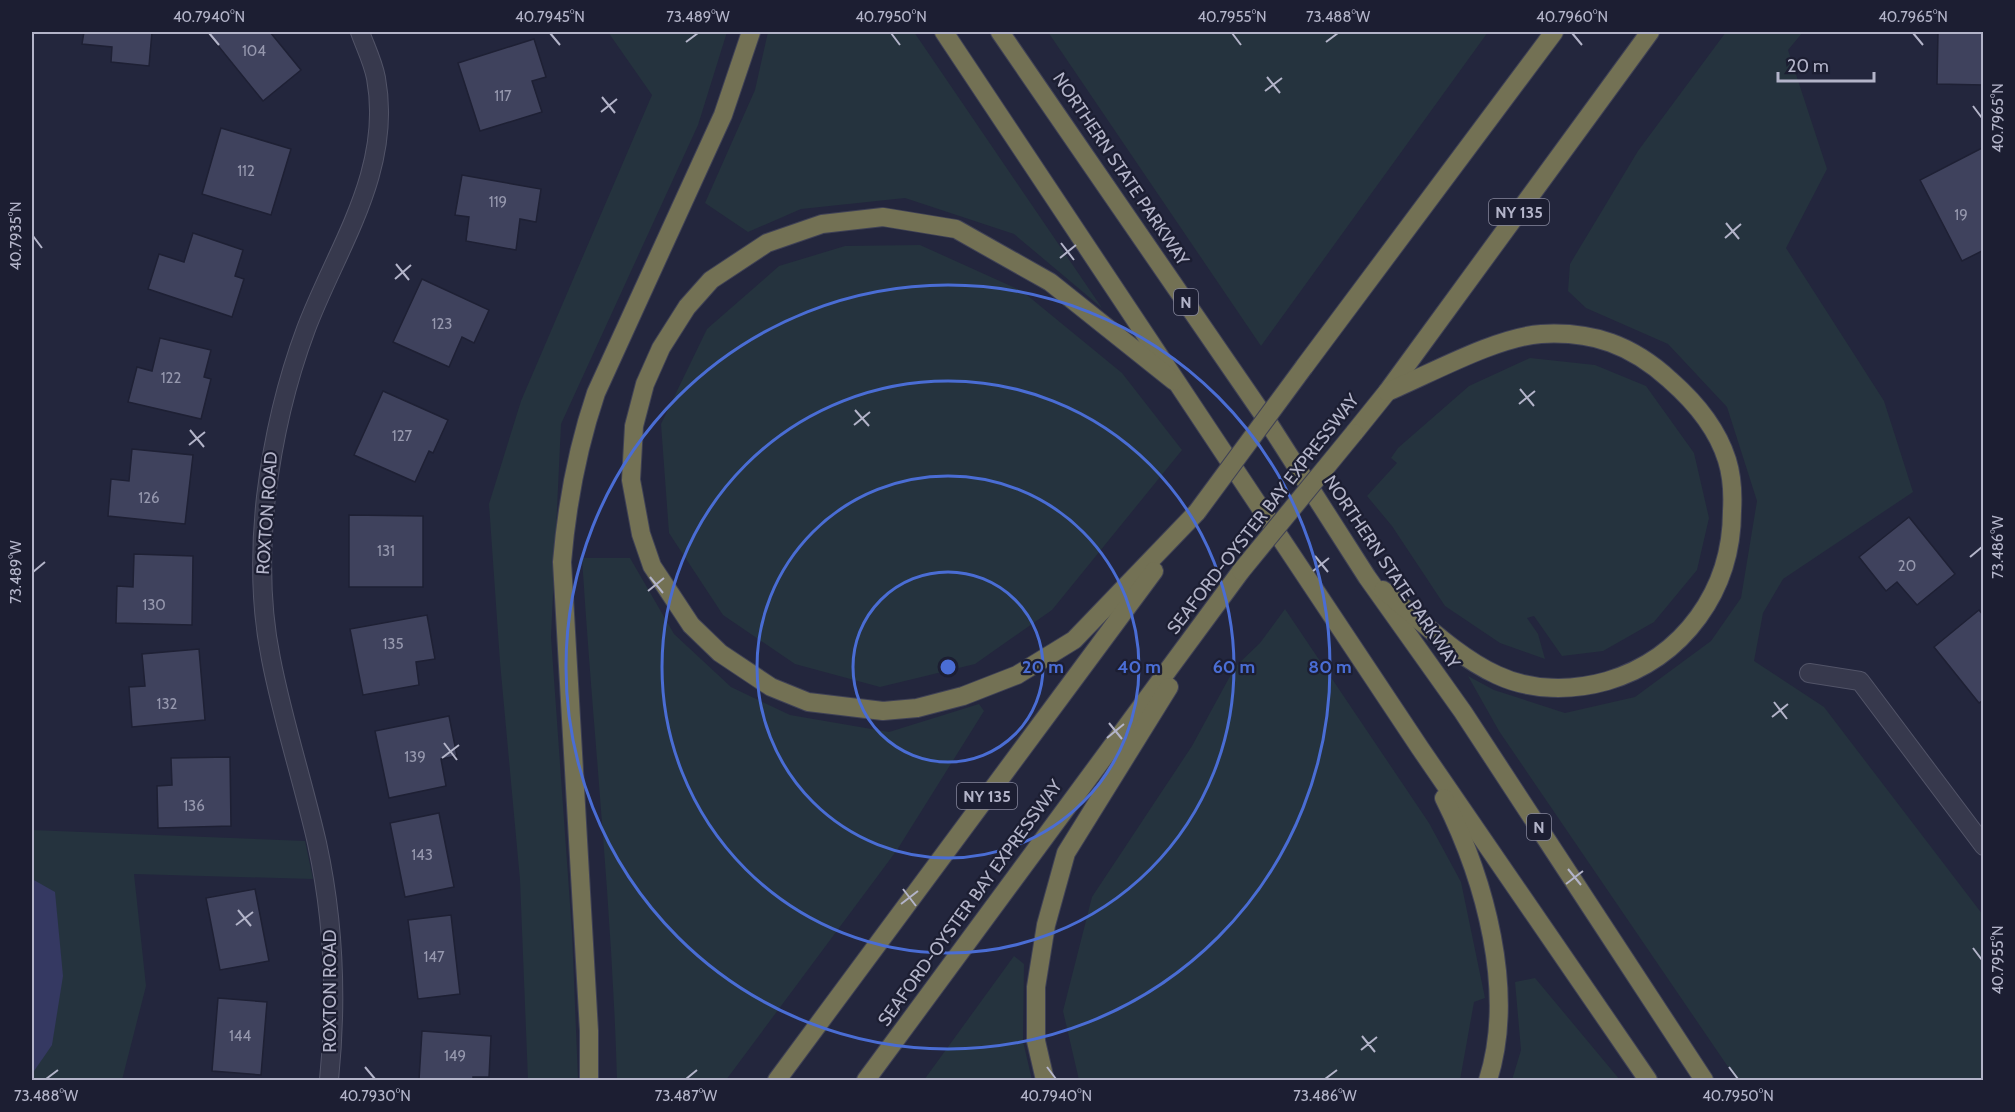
<svg xmlns="http://www.w3.org/2000/svg" width="2015" height="1112" font-family="Cabin,sans-serif">
<style>
.green{fill:#25333e}
.water{fill:#353962}
.building{fill:#3f425d;stroke:#1e2034;stroke-width:1.5}
.lines{fill:none;stroke-linecap:round;stroke-linejoin:round}
.street-casing{stroke:#525468;stroke-width:20}
.highway-casing{stroke:#3f4155;stroke-width:20}
.street{stroke:#37394d;stroke-width:18}
.highway{stroke:#737154;stroke-width:18}
.highway-bridge-casing{stroke:#3f4155;stroke-width:20;stroke-linecap:butt}
.highway-bridge{stroke:#737154;stroke-width:18}
.ticks{fill:none;stroke:#b3b4c9;stroke-width:2}
.ring{fill:none;stroke:#4a6dd4;stroke-width:3}
.labels{text-anchor:middle;stroke-width:4.5;stroke-linejoin:round;paint-order:stroke}
.number-label{font-size:15px;fill:#9698ae}
.shield{fill:#1c1e32;stroke:#86879c;stroke-width:1.5}
.shield-label{font-size:16px;font-weight:bold;fill:#b3b4c9}
.street-label{font-size:18px;fill:#b3b4c9;stroke:#1c1e32}
.centre{fill:#4a6dd4;stroke:#1c1e32;stroke-width:3}
.ring-label{font-size:18px;text-anchor:middle;font-weight:bold;fill:#4a6dd4;stroke:#1c1e32;stroke-width:4.5;stroke-linejoin:round;paint-order:stroke}
.neatline{fill:none;stroke:#b3b4c9;stroke-width:2}
.ticks-label{font-size:15px;text-anchor:middle;fill:#b3b4c9}
</style>
<rect width="100%" height="100%" fill="#23263d"/>
<!-- green -->
<g class="green">
<polygon points="608,32 727,32 698,125 561,424 551,637 572,932 578,1079 528,1080 520,880 500,662 489,504 521,401 652,95"/>
<polygon points="768,32 914,32 1102,308 1014,234 905,198 801,209 748,232 705,203 755,90"/>
<polygon points="1048,32 1488,32 1261,346"/>
<polygon points="1726,32 1803,32 1788,50 1827,169 1786,248 1884,401 1913,492 1783,579 1763,613 1754,661 1824,707 1983,915 1983,1080 1737,1080 1499,731 1468,676 1494,690 1565,713 1635,697 1711,641 1741,598 1757,501 1727,407 1668,344 1586,308 1568,291 1570,264 1638,151"/>
<polygon points="920,245 1022,291 1122,373 1182,450 1052,610 975,664 880,687 795,664 723,615 669,533 661,424 707,329 779,266 845,246"/>
<polygon points="1530,358 1595,365 1646,386 1694,453 1709,518 1697,570 1654,622 1603,651 1562,656 1534,616 1527,618 1538,634 1545,659 1500,643 1445,606 1392,526 1367,496 1397,463 1391,458 1398,448 1469,386"/>
<path d="M582 558H630L674 634 731 687 790 715 889 732 979 704 984 711 897 850 726 1080H617C612 906 593 732 582 558Z"/>
<polygon points="1285,609 1429,823 1461,882 1485,998 1474,1002 1460,1080 1079,1080 1063,1011 1092,897 1192,746 1235,667 1260,643"/>
<polygon points="32,830 305,841 313,879 134,874 146,986 122,1080 32,1080"/>
<polygon points="1014,956 1024,964 1023,1041 1032,1080 924,1080"/>
<polygon points="1535,978 1620,1080 1512,1080 1521,1050 1515,982"/>
</g>
<!-- water -->
<polygon class="water" points="32,879 55,892 63,976 52,1045 32,1074"/>
<!-- building -->
<g class="building">
<polygon points="84,32 152,32 149,66 111,62 112,47 82,44"/>
<polygon points="207,32 270,32 301,70 263,101"/>
<polygon points="1938,32 1984,32 1984,85 1937,84"/>
<polygon points="534,39 546,77 532,81 542,112 480,131 458,63"/>
<polygon points="221,128 291,149 271,215 202,194"/>
<polygon points="1984,147 1984,250 1962,261 1920,180"/>
<polygon points="462,175 541,189 536,222 520,219 516,250 466,241 469,217 455,215"/>
<polygon points="193,233 243,250 235,276 244,279 232,317 148,289 159,254 184,262"/>
<polygon points="422,279 489,310 474,343 462,337 449,367 393,342"/>
<polygon points="160,338 211,350 204,377 211,379 201,419 128,402 137,367 152,371"/>
<polygon points="383,391 448,420 433,453 429,451 415,482 354,455"/>
<polygon points="132,449 193,455 185,524 108,516 111,479 129,481"/>
<polygon points="349,515 423,516 423,587 349,587"/>
<polygon points="1909,517 1955,574 1917,605 1897,582 1886,591 1859,557"/>
<polygon points="134,554 193,556 192,625 116,623 117,586 133,587"/>
<polygon points="1979,610 1984,616 1984,700 1979,703 1934,647"/>
<polygon points="427,615 435,659 416,662 419,685 363,695 350,629"/>
<polygon points="199,649 205,720 132,727 129,687 145,686 142,654"/>
<polygon points="449,716 457,756 441,759 446,786 389,798 375,731"/>
<polygon points="230,757 231,826 158,828 157,786 172,785 171,758"/>
<polygon points="439,813 454,887 405,897 390,823"/>
<polygon points="255,889 269,961 220,970 206,898"/>
<polygon points="451,915 460,994 418,999 408,920"/>
<polygon points="218,998 267,1002 261,1075 212,1071"/>
<polygon points="422,1031 491,1036 489,1077 473,1077 473,1080 419,1080"/>
</g>
<g class="lines">
<defs>
<g id="street">
<polyline points="1809,673 1860,681 1984,846"/>
<path d="M329 1080C337 1002 334 921 317 843 303 782 283 721 271 659 260 605 260 552 266 497 273 439 285 385 306 329 337 247 393 171 376 78 373 62 365 46 360 32"/>
</g>
<g id="highway">
<polyline points="944,32 1420,748 1648,1080"/>
<polyline points="1000,32 1264,416 1367,577 1463,712 1704,1080"/>
<polyline points="1304,367 1554,32"/>
<polyline points="1174,381 1050,282 956,229 883,217 822,224 767,243 711,280 687,307 661,348 645,384 634,426 631,480 641,534 652,566 691,625 720,653 771,687 808,702 883,711 917,708 963,696 1017,675 1074,640 1197,512"/>
<polyline points="1354,433 1387,392 1650,32"/>
<path d="M1383 590C1418 618 1457 657 1497 675 1531 691 1572 691 1607 681 1684 658 1732 590 1732 511 1733 494 1732 476 1727 460 1717 428 1694 401 1670 380 1632 345 1593 331 1541 334 1496 337 1430 374 1387 392"/>
<path d="M1444 798C1485 880 1516 991 1488 1080"/>
<path d="M589 1080V1031L562 562C567 503 577 449 596 393L723 115 751 32"/>
<polyline points="777,1080 1154,571"/>
<polyline points="866,1080 1241,571"/>
<polyline points="1045,1080 1036,1041 1036,987 1046,925 1066,853 1169,687"/>
</g>
</defs>
<!-- street casing -->
<use href="#street" class="street-casing"/>
<!-- highway casing -->
<use href="#highway" class="highway-casing"/>
<!-- street -->
<use href="#street" class="street"/>
<!-- highway -->
<use href="#highway" class="highway"/>
<defs>
<g id="highway-bridge">
<polyline points="1197,512 1304,367"/>
<polyline points="1241,571 1354,433"/>
</g>
</defs>
<!-- highway-bridge casing -->
<use href="#highway-bridge" class="highway-bridge-casing"/>
<!-- highway-bridge -->
<use href="#highway-bridge" class="highway-bridge"/>
</g>
<!-- ticks -->
<path class="ticks" d="M209 33 219 45M550 33 560 45M891 33 900 45M1232 33 1241 45M1572 33 1582 45M1913 33 1923 45M686 42 698 33M1326 42 1338 33M1267 77 1280 93M1265 91 1282 78M602 97 615 113M1973 106 1982 118M601 112 617 99M1726 223 1739 239M33 236 42 248M1725 238 1741 224M1061 243 1074 260M1060 258 1076 245M396 264 409 280M395 279 411 265M1520 389 1534 406M1519 404 1535 391M855 410 869 426M854 425 870 412M190 430 204 447M189 445 205 432M1315 556 1328 572M1970 557 1982 547M1313 571 1329 558M33 572 45 562M650 577 663 593M648 591 664 578M1774 702 1787 719M1772 717 1788 704M1109 723 1122 739M1107 738 1124 724M444 743 457 760M442 758 459 745M1568 869 1581 885M1566 884 1583 871M903 889 916 906M901 904 918 891M238 910 251 926M236 925 253 912M1973 948 1982 960M1362 1036 1375 1052M1361 1050 1377 1037M365 1067 375 1079M1047 1067 1056 1079M1729 1067 1738 1079M46 1079 58 1070M686 1079 697 1070M1325 1079 1337 1070"/>
<!-- distance rings -->
<g class="ring">
<circle cx="948" cy="667" r="95"/>
<circle cx="948" cy="667" r="191"/>
<circle cx="948" cy="667" r="286"/>
<circle cx="948" cy="667" r="382"/>
</g>
<g class="labels">
<!-- number labels -->
<g class="number-label">
<text x="254" y="56">104</text>
<text x="503" y="101">117</text>
<text x="246" y="176">112</text>
<text x="498" y="207">119</text>
<text x="1961" y="220">19</text>
<text x="442" y="329">123</text>
<text x="171" y="383">122</text>
<text x="402" y="441">127</text>
<text x="149" y="503">126</text>
<text x="386" y="556">131</text>
<text x="1907" y="571">20</text>
<text x="154" y="610">130</text>
<text x="393" y="649">135</text>
<text x="167" y="709">132</text>
<text x="415" y="762">139</text>
<text x="194" y="811">136</text>
<text x="422" y="860">143</text>
<text x="434" y="962">147</text>
<text x="240" y="1041">144</text>
<text x="455" y="1061">149</text>
</g>
<!-- shield labels -->
<g class="shield">
<rect x="1489" y="199" width="60" height="26" rx="4.5"/>
<rect x="1174" y="289" width="24" height="26" rx="4.5"/>
<rect x="957" y="783" width="60" height="26" rx="4.5"/>
<rect x="1527" y="814" width="24" height="26" rx="4.5"/>
</g>
<g class="shield-label">
<text x="1519" y="218">NY 135</text>
<text x="1186" y="308">N</text>
<text x="987" y="802">NY 135</text>
<text x="1539" y="833">N</text>
</g>
<!-- street labels -->
<g class="street-label">
<text transform="translate(1121 169) rotate(56)" y="6">NORTHERN STATE PARKWAY</text>
<text transform="translate(267 513) rotate(-86)" y="6">ROXTON ROAD</text>
<text transform="translate(1263 514) rotate(-52)" y="6">SEAFORD-OYSTER BAY EXPRESSWAY</text>
<text transform="translate(1392 572) rotate(56)" y="6">NORTHERN STATE PARKWAY</text>
<text transform="translate(970 903) rotate(-54)" y="6">SEAFORD-OYSTER BAY EXPRESSWAY</text>
<text transform="translate(330 991) rotate(-90)" y="6">ROXTON ROAD</text>
</g>
</g>
<circle cx="948" cy="667" r="9" class="centre"/>
<g class="ring-label">
<text x="1043" y="673">20 m</text>
<text x="1139" y="673">40 m</text>
<text x="1234" y="673">60 m</text>
<text x="1330" y="673">80 m</text>
</g>
<!-- border -->
<rect width="2015" height="1112" fill="none" stroke="#1c1e32" stroke-width="66"/>
<!-- scale -->
<path d="M1778 72v9h96v-9" fill="none" stroke="#b3b4c9" stroke-width="3"/>
<text x="1787" y="72" font-size="18" fill="#b3b4c9" stroke="#1c1e32" stroke-width="4.5" paint-order="stroke">20 m</text>
<rect x="33" y="33" width="1949" height="1046" class="neatline"/>
<g class="ticks-label">
<text x="209" y="22">40.7940°N</text>
<text x="550" y="22">40.7945°N</text>
<text x="698" y="22">73.489°W</text>
<text x="891" y="22">40.7950°N</text>
<text x="1232" y="22">40.7955°N</text>
<text x="1338" y="22">73.488°W</text>
<text x="1572" y="22">40.7960°N</text>
<text x="1913" y="22">40.7965°N</text>
<text transform="translate(1998 118) rotate(-90)" y="5">40.7965°N</text>
<text transform="translate(16 236) rotate(-90)" y="5">40.7935°N</text>
<text transform="translate(1998 547) rotate(-90)" y="5">73.486°W</text>
<text transform="translate(16 572) rotate(-90)" y="5">73.489°W</text>
<text transform="translate(1998 960) rotate(-90)" y="5">40.7955°N</text>
<text x="46" y="1101">73.488°W</text>
<text x="375" y="1101">40.7930°N</text>
<text x="686" y="1101">73.487°W</text>
<text x="1056" y="1101">40.7940°N</text>
<text x="1325" y="1101">73.486°W</text>
<text x="1738" y="1101">40.7950°N</text>
</g>
</svg>
